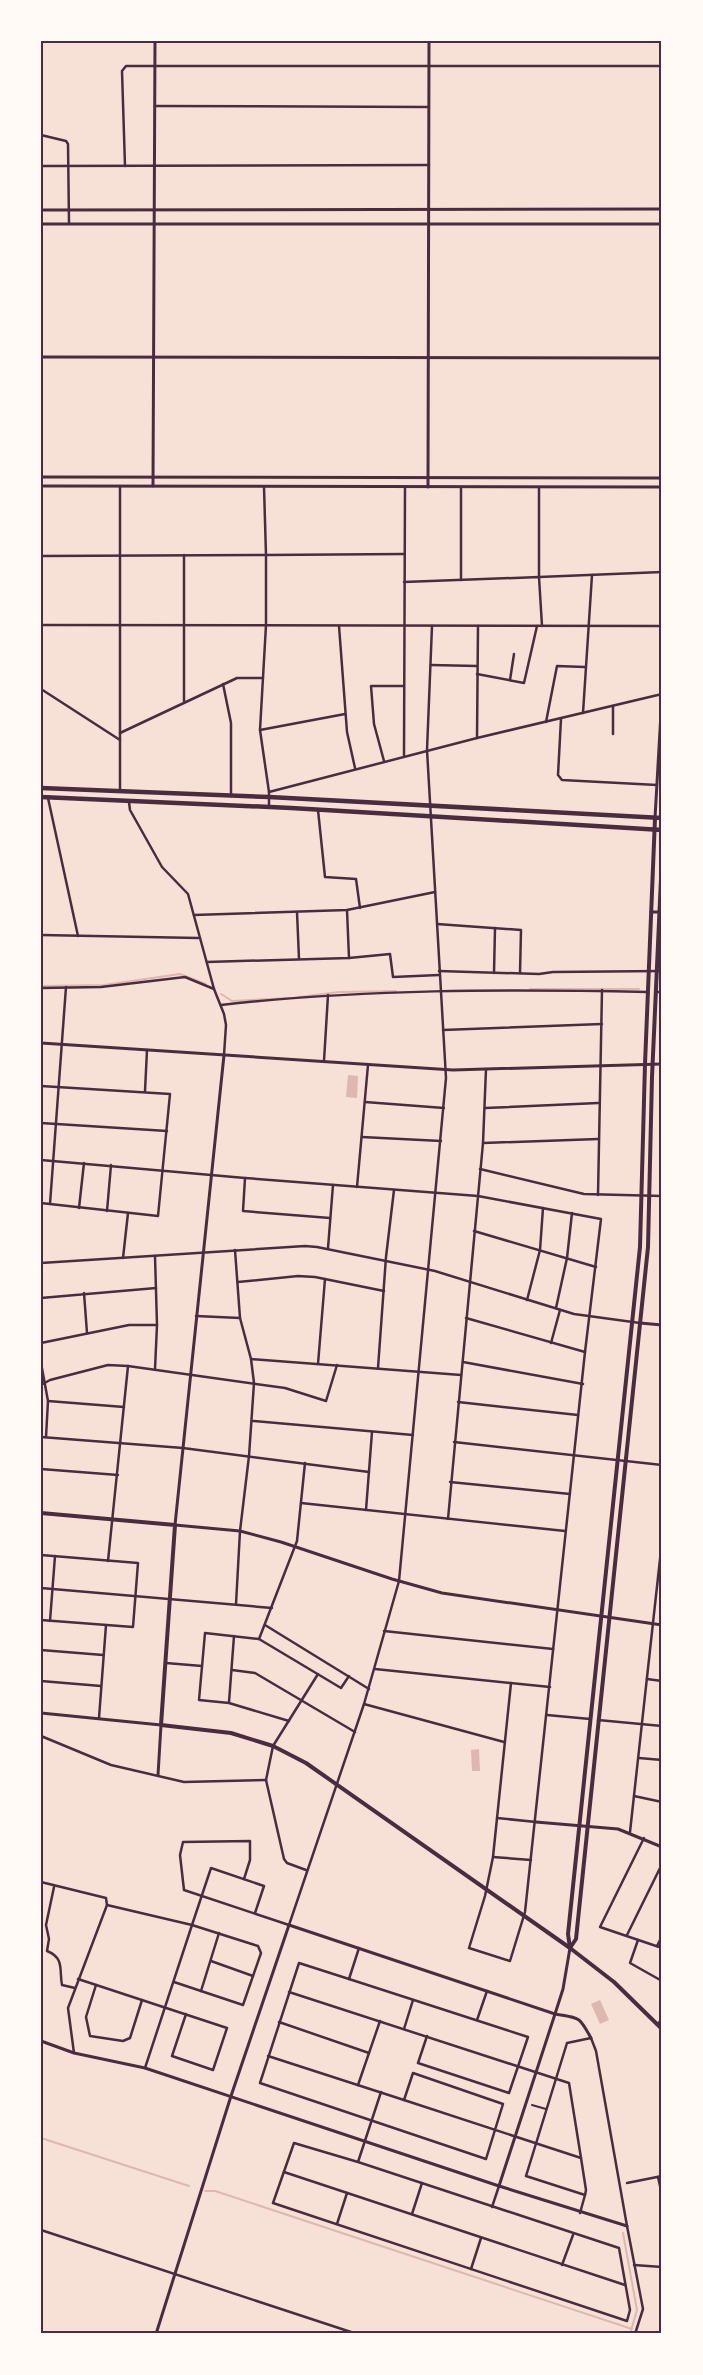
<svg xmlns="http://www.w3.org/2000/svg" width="703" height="2375" font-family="Barlow,sans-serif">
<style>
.water{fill:#dcb8b0}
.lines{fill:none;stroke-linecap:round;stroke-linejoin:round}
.stream{stroke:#dcb8b0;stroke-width:2}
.pedestrian{stroke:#4a2c40;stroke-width:2}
.minor{stroke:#4a2c40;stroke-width:2.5}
.tertiary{stroke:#4a2c40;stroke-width:3}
.secondary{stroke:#4a2c40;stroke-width:4}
.primary{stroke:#4a2c40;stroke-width:4.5}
.neatline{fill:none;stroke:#4a2c40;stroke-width:2}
</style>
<rect width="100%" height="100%" fill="#f7e1d7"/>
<!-- water -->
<g class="water">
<polygon points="348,1075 358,1076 357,1098 346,1097"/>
<polygon points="479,1749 480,1771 472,1771 471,1750"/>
<polygon points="600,2000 609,2020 600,2024 591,2004"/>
</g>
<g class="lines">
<!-- stream -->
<g class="stream">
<polyline points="41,986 104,985 180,974 206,984"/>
<polyline points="530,989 639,989"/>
<polyline points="221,994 232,1001 289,998"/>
<polyline points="299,997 339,992 396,991"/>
<polyline points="41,2138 189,2186"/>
<polyline points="205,2191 215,2191 632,2329"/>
<polyline points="623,2233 637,2310 630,2334"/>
</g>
<!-- pedestrian -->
<polyline class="pedestrian" points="532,2105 546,2109"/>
<!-- minor -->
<g class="minor">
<polyline points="155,106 428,107"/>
<polyline points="41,135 66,141 68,144 69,223"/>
<polyline points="41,166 429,165"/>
<polyline points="125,166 122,71 126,66 662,66"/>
<polyline points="120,486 120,790"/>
<polyline points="539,487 539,577 662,572"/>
<polyline points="41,556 266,555 264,487"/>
<polyline points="461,580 461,487"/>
<polyline points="404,582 539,577 542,626"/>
<polyline points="41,625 662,626"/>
<polyline points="339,626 347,732 355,768"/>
<polyline points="478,626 477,738 662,694"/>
<polyline points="431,665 477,666"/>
<polyline points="477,674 524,683 537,626"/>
<polyline points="510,680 514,654"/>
<polyline points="223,684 231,723 231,796"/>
<polyline points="41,689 120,740"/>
<polyline points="184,701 184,555"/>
<polyline points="613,706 613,734"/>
<polyline points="583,713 592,575"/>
<polyline points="561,719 558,775 562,780 657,785"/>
<polyline points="546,722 557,666 585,667"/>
<polyline points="260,730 345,714"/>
<polyline points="120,733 237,678 263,678"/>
<polyline points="404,755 405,487"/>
<polyline points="384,761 374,724 371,686 403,686"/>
<polyline points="269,792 260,730 266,625 266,555 404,554"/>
<polyline points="48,798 78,936"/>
<polyline points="129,802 130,810 162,867 188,894 214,989 224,1014 226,1025 224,1055"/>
<polyline points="269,806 269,792 477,738"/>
<polyline points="318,810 325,877 356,879 360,908"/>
<polyline points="347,910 349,958"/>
<polyline points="297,912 299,959"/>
<polyline points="194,915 347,910 435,892"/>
<polyline points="437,924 521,930 520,973"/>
<polyline points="41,935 198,938"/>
<polyline points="207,962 349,958 390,954 393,977 439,975"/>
<polyline points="439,971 539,974 553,972 662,971"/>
<polyline points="494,973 495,928"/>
<polyline points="41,988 101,987 185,977 214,989"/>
<polyline points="656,992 662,992"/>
<path d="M221 1005C362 989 506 989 648 992"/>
<polyline points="443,1030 602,1024"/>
<polyline points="324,1061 328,995"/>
<polyline points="41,1086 170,1094 158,1216 41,1203"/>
<polyline points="145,1091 147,1050"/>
<polyline points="365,1102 444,1108"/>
<polyline points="485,1108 598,1103"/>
<polyline points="41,1123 167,1131"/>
<polyline points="362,1137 441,1141"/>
<polyline points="483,1143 598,1139"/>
<polyline points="41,1160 245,1178 478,1196 601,1219 585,1352 525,1912 510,1961 469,1948 485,1896 493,1857 511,1683"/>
<polyline points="480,1169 584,1194 662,1196"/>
<polyline points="245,1178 243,1211 330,1218"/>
<polyline points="357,1187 368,1065"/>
<polyline points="598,1195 602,990"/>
<polyline points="50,1204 66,987"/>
<polyline points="79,1208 84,1163"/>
<polyline points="107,1211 111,1165"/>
<polyline points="474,1231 596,1267"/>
<polyline points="328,1248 333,1185"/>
<polyline points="235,1250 240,1318 251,1359 254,1383 249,1456 240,1531 236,1604"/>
<polyline points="123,1258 128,1213"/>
<polyline points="41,1263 305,1246 317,1247 435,1271 574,1314 640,1323"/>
<polyline points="238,1282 298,1276 315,1277 384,1291"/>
<polyline points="84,1293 87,1333"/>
<polyline points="41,1298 156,1288"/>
<polyline points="527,1300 540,1250 543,1208"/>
<polyline points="556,1308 567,1258 572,1213"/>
<polyline points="196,1316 240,1318"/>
<polyline points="466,1318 585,1352"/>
<polyline points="41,1343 129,1325 157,1325"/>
<polyline points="551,1343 560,1310"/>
<polyline points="251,1359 461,1375"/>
<polyline points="463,1362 583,1384"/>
<polyline points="41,1363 48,1401 46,1437"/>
<polyline points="318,1364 325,1279"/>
<polyline points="378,1368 386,1257 394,1190"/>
<polyline points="155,1369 157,1325 155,1256"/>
<polyline points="41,1385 50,1380 108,1365 128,1366 285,1388 326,1401 337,1365"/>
<polyline points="48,1401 124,1407"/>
<polyline points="458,1402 578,1415"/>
<polyline points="253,1421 413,1435"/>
<polyline points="41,1437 183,1448 369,1472"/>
<polyline points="454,1442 662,1465"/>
<polyline points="41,1469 118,1475"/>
<polyline points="450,1482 570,1494"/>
<polyline points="301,1503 565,1531"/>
<polyline points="366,1510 372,1432"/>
<polyline points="448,1519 483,1143 486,1069"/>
<polyline points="41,1555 138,1563 133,1627 41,1620"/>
<polyline points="108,1561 128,1366"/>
<polyline points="41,1588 272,1608"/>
<polyline points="50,1621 55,1556"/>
<polyline points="265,1625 369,1689"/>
<polyline points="384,1631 553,1649"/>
<polyline points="259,1639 297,1541 305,1463"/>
<polyline points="41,1650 103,1655"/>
<polyline points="166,1663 202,1666"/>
<polyline points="375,1669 550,1687"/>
<polyline points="232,1670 255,1673 355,1732"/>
<polyline points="647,1679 662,1681"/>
<polyline points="41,1681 101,1686"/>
<polyline points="229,1702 234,1636"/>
<polyline points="364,1704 504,1742"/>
<polyline points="547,1715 590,1719"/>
<polyline points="99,1718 106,1625"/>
<polyline points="598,1720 662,1726"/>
<polyline points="289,1721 229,1703 199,1700 205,1633 259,1639 341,1688 349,1676"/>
<polyline points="41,1736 111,1765 184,1782 266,1780"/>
<polyline points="639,1758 662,1760"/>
<polyline points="634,1796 662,1802"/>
<polyline points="497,1818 536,1822"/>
<polyline points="630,1832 662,1541"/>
<polyline points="644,1838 600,1927 662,1948"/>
<polyline points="493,1857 531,1860"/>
<polyline points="306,1870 287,1863 284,1859 266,1780 273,1746 318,1674"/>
<polyline points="244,1879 250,1860 250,1841 183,1842 180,1855 184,1890 289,1925 364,1704 399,1581 446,1078 427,750 432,626"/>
<polyline points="41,1882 106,1898 107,1905 192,1925 211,1868 264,1886 255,1913"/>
<path d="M54 1887 46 1925 49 1939 47 1951C65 1958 59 1971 62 1985L75 1988"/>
<polyline points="627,1935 662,1864"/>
<polyline points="638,1940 630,1963 662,1981"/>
<polyline points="657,1946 662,1936"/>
<polyline points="359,1948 349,1979 299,1963 260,2083 486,2159 503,2104 413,2073 404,2100 581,2158 586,2190 585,2195"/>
<polyline points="211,1961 253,1976"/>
<polyline points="78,1979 227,2028 213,2070 172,2056 186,2014"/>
<polyline points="349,1979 528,2037 509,2093 418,2063 427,2036"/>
<polyline points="96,1985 86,2017 90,2036 123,2041 130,2038 142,2000"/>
<polyline points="201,1991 219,1933"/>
<polyline points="289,1992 569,2083 581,2158"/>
<polyline points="477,2020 487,1991"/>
<polyline points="279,2022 369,2053"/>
<polyline points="657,2025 662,2019"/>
<polyline points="404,2029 413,2000"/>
<polyline points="74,2053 68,2008 107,1905"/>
<polyline points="268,2056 404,2100"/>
<polyline points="145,2068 192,1925 258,1946 261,1953 243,2005 174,1982"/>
<polyline points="358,2085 380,2021"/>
<polyline points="358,2162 619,2248 630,2310 627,2321 273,2203 294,2143 358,2162 381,2092"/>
<polyline points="284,2172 625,2285"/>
<polyline points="658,2177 662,2195"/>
<polyline points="627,2183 662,2176"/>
<polyline points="492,2207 499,2186"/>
<polyline points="580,2213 585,2195 526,2176 567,2043 591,2038 596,2051 627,2226 643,2309 635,2334"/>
<polyline points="412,2214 422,2183"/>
<polyline points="337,2224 347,2193"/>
<polyline points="41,2230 357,2334"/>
<polyline points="562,2265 573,2235"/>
<polyline points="634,2265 662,2267"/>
<polyline points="471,2269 481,2238"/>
</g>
<!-- tertiary -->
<g class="tertiary">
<polyline points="41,210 662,209"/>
<polyline points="41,224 662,224"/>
<polyline points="41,357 662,358"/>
<polyline points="41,477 662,478"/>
<polyline points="41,486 662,487"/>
<polyline points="153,486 155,41"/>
<polyline points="428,487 429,41"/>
<polyline points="655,818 662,695"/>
<polyline points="651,912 662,912"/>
<polyline points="41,1043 453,1070 662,1064"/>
<polyline points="224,1055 175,1525 240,1531 281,1542 392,1579 442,1593 662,1625"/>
<polyline points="640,1323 662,1325"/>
<polyline points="41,1713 161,1725 158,1775"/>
<polyline points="536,1822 618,1829 662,1847"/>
<polyline points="570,1948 563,1989 555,2014 499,2186 627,2226"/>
<polyline points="41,2041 74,2053 145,2068 499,2186"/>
<path d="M156 2334 231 2096 289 1925 555 2014C580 2018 579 2016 591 2038"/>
</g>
<!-- secondary -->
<g class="secondary">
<polyline points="41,1513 175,1525 161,1725 231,1733 273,1746 306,1763 570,1948 614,1982 662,2029"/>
<polyline points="570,1948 568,1934 640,1247 645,1064 655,818"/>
<polyline points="570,1948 576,1939 648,1247 652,1077 662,856"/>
</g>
<!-- primary -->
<g class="primary">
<polyline points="41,788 269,797 662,818"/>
<polyline points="41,797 291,808 662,830"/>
</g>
</g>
<!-- border -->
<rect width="703" height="2375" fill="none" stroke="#fffaf5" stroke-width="85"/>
<rect x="42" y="42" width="618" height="2290" class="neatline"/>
</svg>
